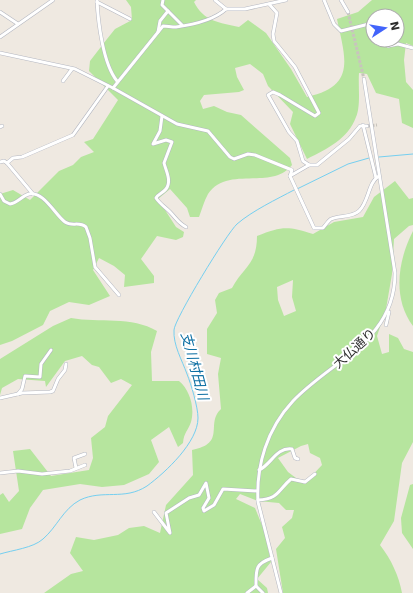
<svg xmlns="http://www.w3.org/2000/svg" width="413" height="593" font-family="'DejaVu Sans','Noto Sans JP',sans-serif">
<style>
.green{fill:#b6e59e;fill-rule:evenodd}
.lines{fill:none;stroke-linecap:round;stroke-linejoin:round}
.stream{stroke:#75cff0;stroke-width:1}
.minor-tunnel{stroke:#c8c4bd;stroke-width:3;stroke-dasharray:3 1.5;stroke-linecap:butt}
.minor-casing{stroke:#b4b7c1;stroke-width:4}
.minor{stroke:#fff;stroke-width:3}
.labels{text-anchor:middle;stroke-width:4;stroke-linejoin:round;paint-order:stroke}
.street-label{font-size:13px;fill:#2e2e2e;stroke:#fff}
.water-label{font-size:14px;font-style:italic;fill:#0d6fa3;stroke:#fff}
</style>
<rect width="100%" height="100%" fill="#efe9e1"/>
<!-- green -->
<g class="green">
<path d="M126 0H196L194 2C203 21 220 23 239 27L248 20 266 33 291 69 307 97C357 86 345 58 337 19L358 12 372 0H413V46L406 43 404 60 406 82 413 90V128L402 123 399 99 376 93 367 74 359 73C358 85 361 106 356 117 348 139 327 149 307 159L290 124 293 112 268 86 263 74 250 64 235 68 237 77 244 90 239 92 204 95 200 101 203 109 214 106 227 112 241 115 290 158 292 165C272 191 227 165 208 194 204 201 202 209 199 217H190L187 208 170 189 158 199 176 227 184 232 183 237 176 240 157 236 141 259 154 276V283L124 287 125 275 114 266 99 258 93 270 110 296 89 305 69 302 50 311 43 325 12 341 0 345V194L13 190 30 200 59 171 73 165 81 157 94 152 84 142 93 139 118 100 89 71 90 61 107 39 115 29 132 20 131 7ZM373 16H397V40H373Z"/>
<path d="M395 181 409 199 413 198V225L409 226 394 239 392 274 386 309 377 336 382 354 389 352V334L398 338 404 349 413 352V442L402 463 394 521 380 545C391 559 399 576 402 593H283L276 549 285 538 282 527 292 518 294 510H286L279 503 258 501 240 494 236 499 255 508 264 530 271 562 257 579 267 588 268 593H44L71 574 83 571 70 553 76 537 94 540 118 535 129 528 144 526 160 533 166 505 193 475 192 450C227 443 205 424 221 409L218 374 221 358 207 354V329L217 313 215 300 219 293 232 288C243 267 257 265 257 236 282 226 288 226 313 234L334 222 363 217 374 197ZM293 280 292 297 296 311 284 316 278 300 277 287ZM308 444 310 453 320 458 322 465 304 484 288 472 278 458 301 446Z"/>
<path d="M413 231V326C392 298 398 260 413 231Z"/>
<path d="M71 318C99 323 132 316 157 331L151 352 152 381H179C190 390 195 408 191 422 188 431 184 432 183 443L178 447 169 427 151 440 159 462 149 474 124 485 102 487 80 484 43 490 30 508 22 529 0 534V495L3 493 9 502 19 491 13 451 30 449 51 476 89 470 93 458 91 438 105 427 108 416 132 385 121 379 111 383 99 367 92 365 82 356 65 361 46 387 45 381 18 379 2 388 0 395V359L53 326Z"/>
<polygon points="413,484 413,549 402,533 401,518 410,485"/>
</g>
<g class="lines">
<!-- stream -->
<g class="stream">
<polyline points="379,157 413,154"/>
<polyline points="297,189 348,164 369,158"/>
<path d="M0 554C13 550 33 548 43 539 57 527 63 509 80 500 103 489 124 501 147 486 166 472 198 442 198 418 198 407 191 384 187 374 182 360 173 345 174 330 174 320 227 233 237 224 252 211 277 199 294 190"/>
</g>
<!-- minor-tunnel -->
<g class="minor-tunnel">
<polyline points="348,12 364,79"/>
<polyline points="367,126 377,125"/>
</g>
<defs>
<g id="minor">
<path d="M97 0C98 22 103 64 117 81"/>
<polyline points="163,0 162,5 182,25"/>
<polyline points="215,0 226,9 245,9 286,0"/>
<polyline points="324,0 334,24 341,31 373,23"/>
<polyline points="341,0 348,12"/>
<polyline points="97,2 130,19"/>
<polyline points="269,4 277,13 273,34 274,41 295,67 319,113 315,116 280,95 273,92 268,95 289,132 297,141 303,161 309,165"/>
<polyline points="0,12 18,24"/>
<polyline points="158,32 160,21 168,11"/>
<polyline points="0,37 53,0"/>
<polyline points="383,40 388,46 398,44 413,48"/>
<path d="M0 53 75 69 113 88 177 124 208 131 230 157 234 159 248 154 255 155 292 170 290 176 314 228H323C325 226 328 221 331 219 339 215 351 218 359 211 369 202 368 182 379 176"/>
<polyline points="63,81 72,69"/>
<path d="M113 88 163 26C167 26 171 27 176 27 191 25 214 20 226 9"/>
<path d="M162 116 160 131 153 144 166 140 172 142 164 163C166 171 172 181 166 189 163 193 158 194 156 198 160 204 165 207 170 212 176 218 178 223 186 227"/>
<polyline points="363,125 376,178"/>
<polyline points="0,127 2,126"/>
<polyline points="0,162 4,161 7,163 33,194"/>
<polyline points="7,163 13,158 22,157 73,135 108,86"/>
<polyline points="290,176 309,165 317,165 349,139 360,126 367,126"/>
<path d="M0 194 4 201 10 204C17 203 22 196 29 194 44 191 55 215 65 222 72 227 79 221 86 227L90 238 95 267 119 295"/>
<polyline points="386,325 389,312"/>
<polyline points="18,394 22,389 25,376 40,377 41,364 51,350"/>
<polyline points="0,398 22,393 50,392 53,391 58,379 65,370 66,364"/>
<polyline points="76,468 74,458 85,454"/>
<path d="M259 470C271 465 276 447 292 449L295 458 298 459"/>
<polyline points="0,473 18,471 42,474 70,471 85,465"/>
<path d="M258 500C279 499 277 491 291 479L305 482 315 474"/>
<polyline points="154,512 170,533 166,513 189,498 199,495 206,483 209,498 203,508 204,511 214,505 223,489 257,491"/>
<polyline points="256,586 263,593"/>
<path d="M247 593 256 586C256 569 255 564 272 558"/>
<path d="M281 593 258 502C256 465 267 429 293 401 333 359 395 341 395 273L364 79"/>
</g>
</defs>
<!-- minor casing -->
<use href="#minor" class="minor-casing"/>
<!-- minor -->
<use href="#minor" class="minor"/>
</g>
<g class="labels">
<!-- street labels -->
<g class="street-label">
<text transform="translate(354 348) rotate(-42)" y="5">大仏通り</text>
</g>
<!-- water labels -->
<g class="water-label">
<text transform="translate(195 366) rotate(75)" y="5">支川村田川</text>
</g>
</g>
<!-- north arrow -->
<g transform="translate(385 28) rotate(78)"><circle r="19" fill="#ffffff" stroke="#ababab"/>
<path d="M0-3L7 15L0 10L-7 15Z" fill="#4264fb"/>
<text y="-6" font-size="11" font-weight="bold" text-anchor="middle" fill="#2e2e2e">N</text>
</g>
</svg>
